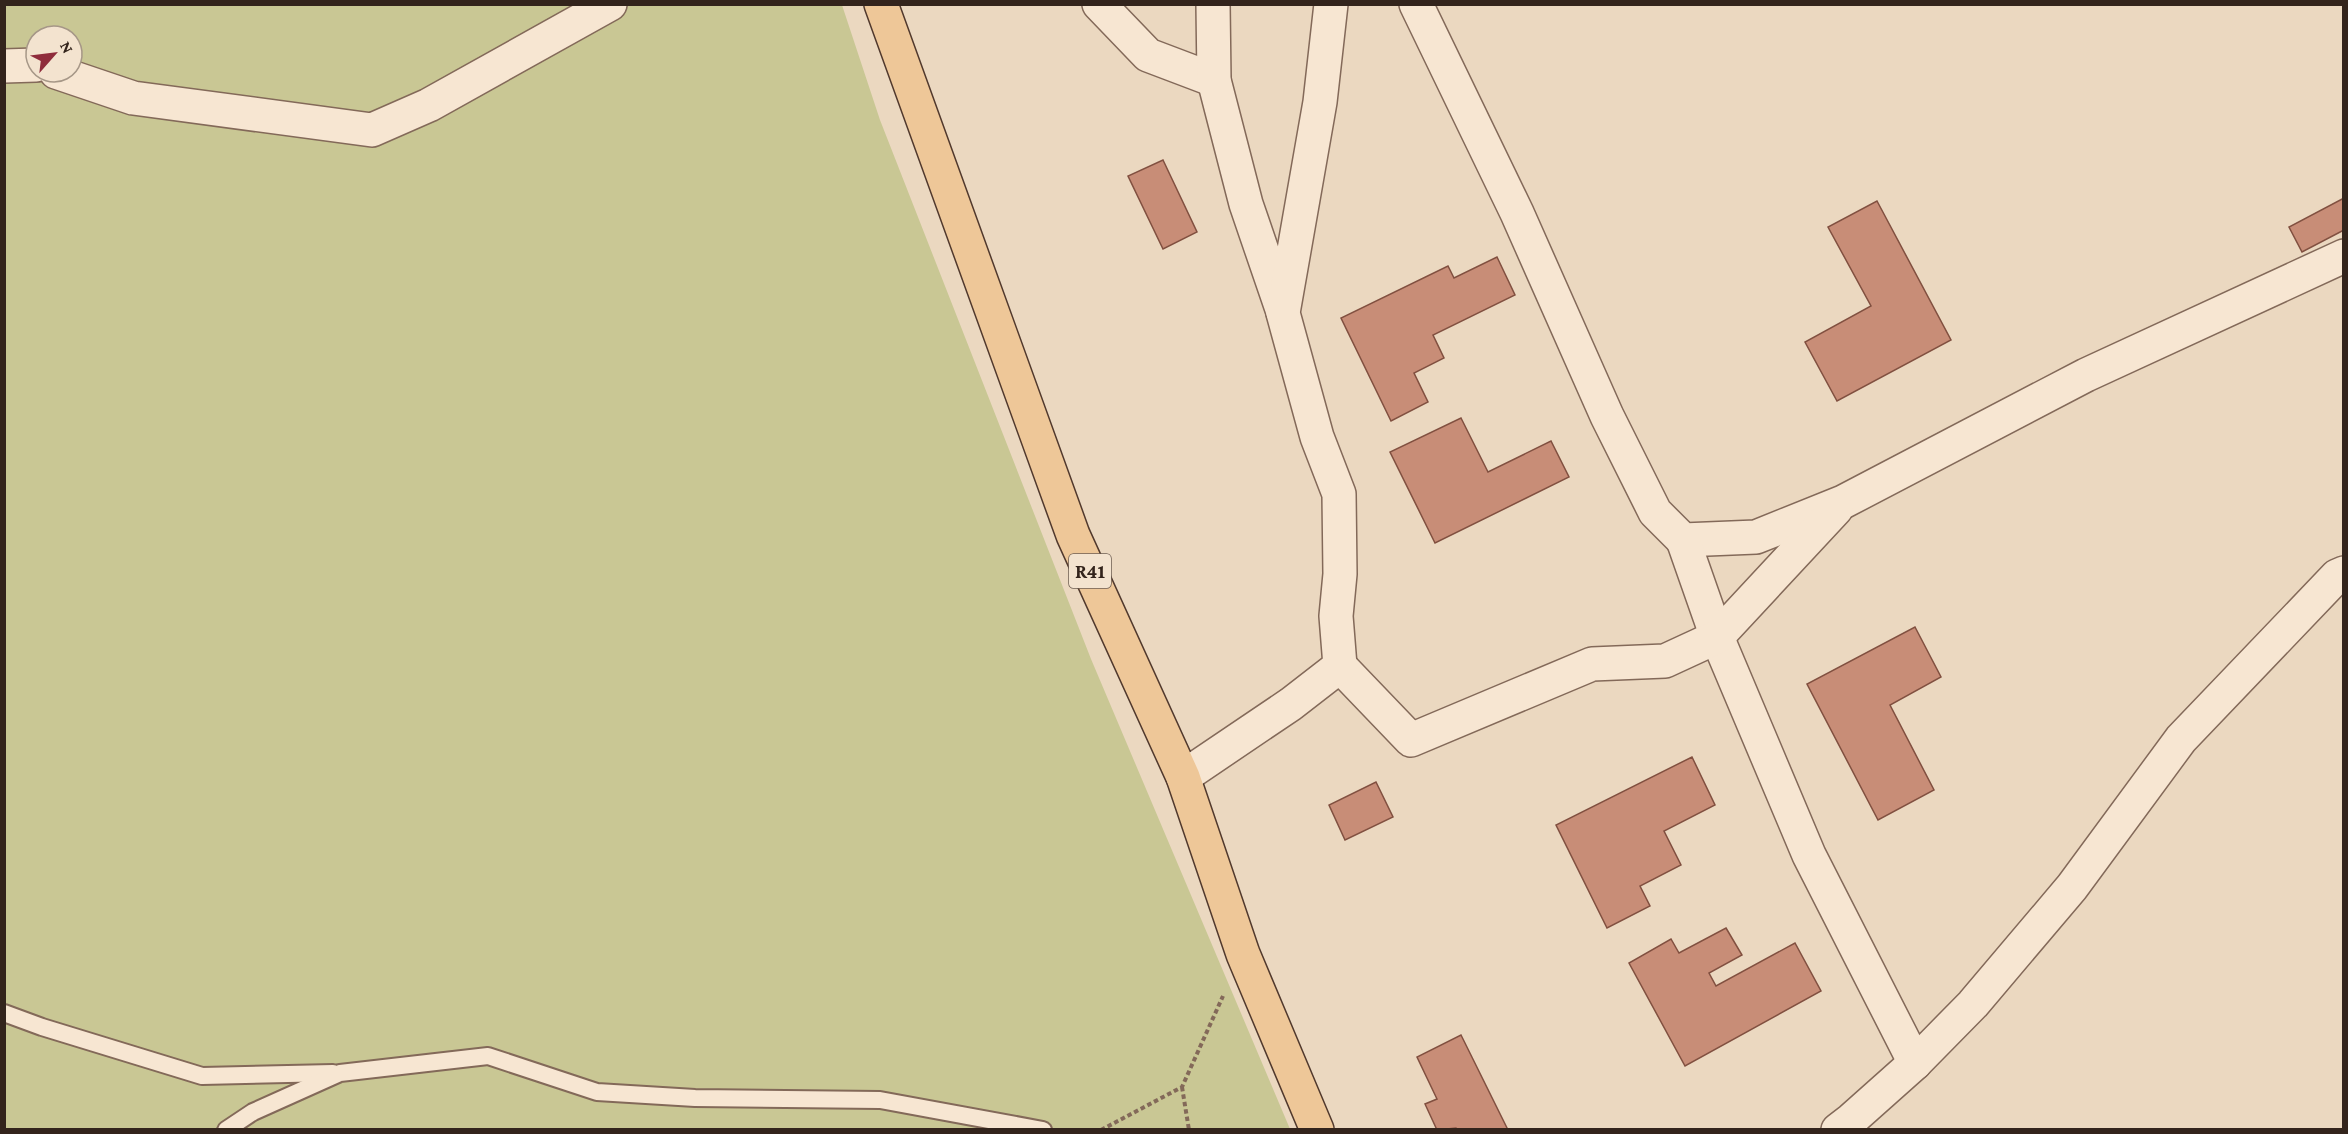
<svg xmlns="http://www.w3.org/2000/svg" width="2348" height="1134" font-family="'Crimson Pro',serif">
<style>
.green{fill:#c9c794;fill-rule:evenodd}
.building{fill:#c88d77;stroke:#815040;stroke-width:1.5}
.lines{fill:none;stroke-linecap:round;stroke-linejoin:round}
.lane-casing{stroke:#836959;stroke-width:20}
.street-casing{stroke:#836959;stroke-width:36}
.primary-casing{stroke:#51392d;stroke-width:36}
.path{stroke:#836959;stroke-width:4;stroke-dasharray:4.5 3;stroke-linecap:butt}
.lane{stroke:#f7e6d2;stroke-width:16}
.street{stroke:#f7e6d2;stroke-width:33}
.primary{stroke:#eec798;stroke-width:33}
.labels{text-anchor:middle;stroke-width:6;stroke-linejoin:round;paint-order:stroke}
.shield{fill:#f3e3cf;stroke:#6d5d52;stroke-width:1.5}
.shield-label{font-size:20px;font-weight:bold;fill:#33241c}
</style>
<rect width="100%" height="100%" fill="#ebd8c0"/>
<!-- green -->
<path class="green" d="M5 5H842L880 120 1091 659 1290 1129 5 1130ZM36 36H72V72H36Z"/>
<!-- building -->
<g class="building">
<polygon points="1163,160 1197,232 1163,249 1128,176"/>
<polygon points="2344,198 2344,230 2302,252 2289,227"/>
<polygon points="1877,201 1951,340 1837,401 1805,342 1871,306 1828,227"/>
<polygon points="1497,257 1515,295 1433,335 1444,358 1414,373 1428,402 1391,421 1341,318 1448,266 1454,278"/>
<polygon points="1461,418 1488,472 1551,441 1569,477 1435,543 1390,452"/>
<polygon points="1915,627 1941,677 1890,705 1934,790 1878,820 1807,684"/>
<polygon points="1692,757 1715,805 1664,831 1681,865 1640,886 1650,906 1607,928 1556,825"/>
<polygon points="1376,782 1393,817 1345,840 1329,805"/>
<polygon points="1726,928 1742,955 1709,973 1716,986 1795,943 1821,991 1685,1066 1629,963 1671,939 1679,953"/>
<polygon points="1461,1035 1508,1130 1457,1130 1456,1128 1437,1130 1425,1104 1437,1099 1417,1057"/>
</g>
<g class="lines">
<defs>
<g id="lane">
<polyline points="4,1013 42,1027 202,1076 333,1073"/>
<polyline points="226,1130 253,1112 340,1073 488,1056 597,1092 695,1098 880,1100 1043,1130"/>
</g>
<g id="street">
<polyline points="1099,4 1148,55 1214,80"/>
<polyline points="1213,4 1214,80 1246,204 1283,312"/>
<polyline points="1416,4 1517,213 1607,416 1655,512 1683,540 1756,537 1843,502 2086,375 2344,256"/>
<polyline points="4,66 36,65"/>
<polyline points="56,72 133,98 372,130 429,105 610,4"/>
<polyline points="1683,540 1717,637 1809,855 1915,1063"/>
<polyline points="1340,666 1411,740 1592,664 1665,661 1717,637 1836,509"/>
<polyline points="1183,777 1291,704 1340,666 1336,616 1340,574 1339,494 1317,437 1283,313 1320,102 1331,4"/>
<polyline points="1838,1130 1851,1120 1915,1063 1973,1004 2072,887 2181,739 2337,576 2344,573"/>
</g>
<polyline id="primary" points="881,4 1073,535 1183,777 1243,954 1317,1130"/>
</defs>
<!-- lane casing -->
<use href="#lane" class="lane-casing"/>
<!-- street casing -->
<use href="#street" class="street-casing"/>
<!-- primary casing -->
<use href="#primary" class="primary-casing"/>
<!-- path -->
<g class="path">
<polyline points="1182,1087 1189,1130"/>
<polyline points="1101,1130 1182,1087 1223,996"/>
</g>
<!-- lane -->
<use href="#lane" class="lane"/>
<!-- street -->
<use href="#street" class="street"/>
<!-- primary -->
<use href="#primary" class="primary"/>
</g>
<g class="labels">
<!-- shield labels -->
<rect class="shield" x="1069" y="554" width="42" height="34" rx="4.5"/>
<g class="shield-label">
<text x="1090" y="578">R41</text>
</g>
</g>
<!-- border -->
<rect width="2348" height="1134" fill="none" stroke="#33241c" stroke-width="12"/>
<!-- north arrow -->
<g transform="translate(54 54) rotate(62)"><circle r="28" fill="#f3e3cf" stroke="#a69787" stroke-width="1.5"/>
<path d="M0-4.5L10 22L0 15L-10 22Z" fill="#8f2c3b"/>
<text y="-9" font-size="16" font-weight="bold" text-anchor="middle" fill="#33241c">N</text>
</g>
</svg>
